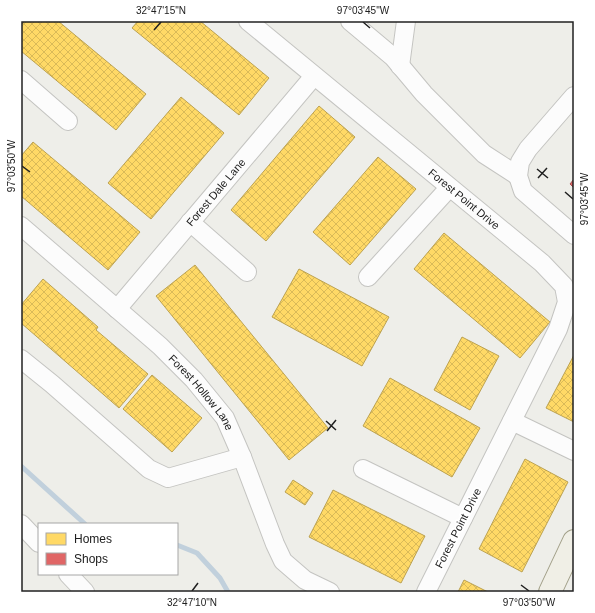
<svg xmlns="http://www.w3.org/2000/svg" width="595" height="613" font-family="Arial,sans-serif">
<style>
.homes{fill:url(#homes-cross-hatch);stroke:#bca251}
.shops{fill:url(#shops-cross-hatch);stroke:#a65151}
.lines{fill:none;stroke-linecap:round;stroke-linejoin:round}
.stream{stroke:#c1d0dc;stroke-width:5}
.minor-casing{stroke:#c4c4c1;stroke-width:20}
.major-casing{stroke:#a2a089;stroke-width:24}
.minor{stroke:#fcfcfc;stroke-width:18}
.major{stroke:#f0efe6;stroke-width:22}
.ticks{fill:none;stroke:#202020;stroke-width:1.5}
.labels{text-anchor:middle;stroke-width:4;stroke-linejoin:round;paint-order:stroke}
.street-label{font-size:11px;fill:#202020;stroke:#fff}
.neatline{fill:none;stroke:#202020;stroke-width:1.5}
.ticks-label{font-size:10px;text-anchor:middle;fill:#202020}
</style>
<defs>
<pattern id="homes-cross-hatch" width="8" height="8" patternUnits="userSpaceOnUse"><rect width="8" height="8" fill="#ffd966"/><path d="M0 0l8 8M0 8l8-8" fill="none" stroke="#daba58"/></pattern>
<pattern id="shops-cross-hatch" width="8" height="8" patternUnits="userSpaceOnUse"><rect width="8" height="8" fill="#e06666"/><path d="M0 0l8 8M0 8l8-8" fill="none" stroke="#b55454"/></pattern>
</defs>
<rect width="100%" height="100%" fill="#eeeee9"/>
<!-- homes -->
<g class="homes">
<polygon points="25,21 58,21 146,94 116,130 21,51 21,25"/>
<polygon points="138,21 200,21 269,78 239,115 132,28"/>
<polygon points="181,97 224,133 151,219 108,183"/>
<polygon points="319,106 355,137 266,241 231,210"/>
<polygon points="33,142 140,232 108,270 21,196 21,156"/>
<polygon points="378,157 416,189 350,265 313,232"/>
<polygon points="444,233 550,322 520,358 414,269"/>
<polygon points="195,265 328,428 289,460 156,296"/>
<polygon points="299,269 389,317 362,366 272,317"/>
<polygon points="43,279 98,327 96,330 148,374 119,408 21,323 21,305"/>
<polygon points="462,337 499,356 470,410 434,390"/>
<polygon points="574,355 574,422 546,408"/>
<polygon points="152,375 202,418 172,452 123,409"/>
<polygon points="390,378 480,428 452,477 363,426"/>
<polygon points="525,459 568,482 522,572 479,549"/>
<polygon points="293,480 313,493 305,505 285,492"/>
<polygon points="333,490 425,536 401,583 309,537"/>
<polygon points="464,580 488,592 458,592"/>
</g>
<!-- shops -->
<polygon class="shops" points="574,179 574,188 570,184"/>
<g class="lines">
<!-- stream -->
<g class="stream">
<polyline points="21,466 85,524"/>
<polyline points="177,545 197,553 220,578 228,592"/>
</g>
<defs>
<g id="minor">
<path id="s1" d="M248 21 542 263 564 286 567 302 558 329 426 592"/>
<polyline points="350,21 393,57 424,94 484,154 518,176"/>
<polyline points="400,66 406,21"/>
<polyline points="21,80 68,121"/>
<polyline points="574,96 528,149 520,162 518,176 523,191 574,235"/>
<polyline points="190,222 247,272"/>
<path id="s2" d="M21 226 160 346 194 380 225 418 242 457 275 544 283 561 305 580 330 592"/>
<polyline points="368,277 449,188"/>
<path id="s3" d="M117 309 314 76"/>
<polyline points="21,359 52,384 149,469 168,478 242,457"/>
<polyline points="512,421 574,451"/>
<polyline points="363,469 463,518"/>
<polyline points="21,524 39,543"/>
<polyline points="68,574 85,592"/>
</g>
<polyline id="major" points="550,592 574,541"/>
</defs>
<!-- minor casing -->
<use href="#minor" class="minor-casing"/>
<!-- major casing -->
<use href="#major" class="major-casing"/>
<!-- minor -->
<use href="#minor" class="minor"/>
<!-- major -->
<use href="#major" class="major"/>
</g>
<!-- ticks -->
<path class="ticks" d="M363 22 370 28M154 30 161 22M22 166 30 172M537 169 548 178M538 178 547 168M565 192 573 199M326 421 336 430M327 431 336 420M521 585 529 591M192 591 198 583"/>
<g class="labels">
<!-- street labels -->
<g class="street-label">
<text dy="4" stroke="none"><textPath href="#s3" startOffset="153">Forest Dale Lane</textPath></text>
<text dy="4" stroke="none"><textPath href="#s1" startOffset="280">Forest Point Drive</textPath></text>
<text dy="4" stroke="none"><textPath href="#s2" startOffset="246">Forest Hollow Lane</textPath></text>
<text transform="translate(458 528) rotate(-63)" y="4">Forest Point Drive</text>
</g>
</g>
<!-- border -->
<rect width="595" height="613" fill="none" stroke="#ffffff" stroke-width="44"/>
<!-- legend -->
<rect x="38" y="523" width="140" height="52" fill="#ffffff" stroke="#a6a6a6"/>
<rect x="46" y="533" width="20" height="12" fill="#ffd966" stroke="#a6a6a6"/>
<text x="74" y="543" font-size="12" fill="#202020">Homes</text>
<rect x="46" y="553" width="20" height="12" fill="#e06666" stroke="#a6a6a6"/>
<text x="74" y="563" font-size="12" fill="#202020">Shops</text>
<rect x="22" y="22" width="551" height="569" class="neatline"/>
<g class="ticks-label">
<text x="161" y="14">32°47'15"N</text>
<text x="363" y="14">97°03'45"W</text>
<text transform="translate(11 166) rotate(-90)" y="4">97°03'50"W</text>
<text transform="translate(584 199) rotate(-90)" y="4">97°03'45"W</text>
<text x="192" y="606">32°47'10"N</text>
<text x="529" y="606">97°03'50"W</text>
</g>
</svg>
